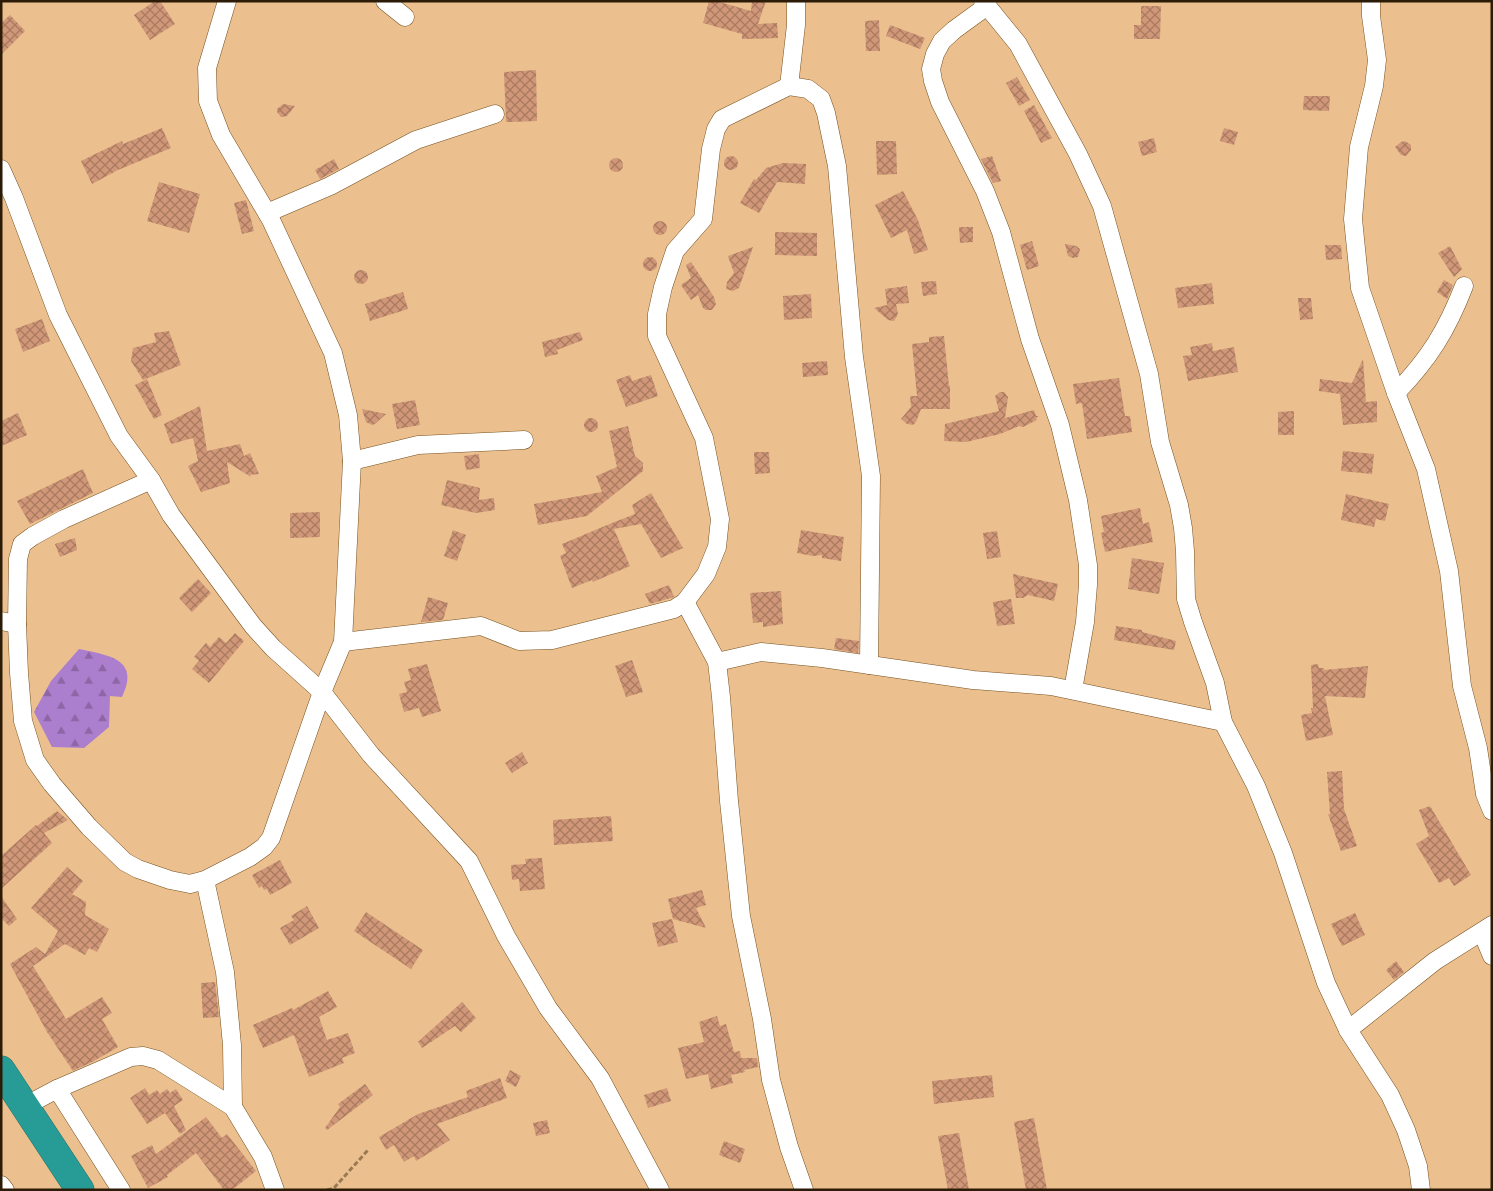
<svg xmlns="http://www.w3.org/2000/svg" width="1493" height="1191" font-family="Overpass,sans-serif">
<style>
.forest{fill:url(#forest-firs)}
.building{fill:url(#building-cross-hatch)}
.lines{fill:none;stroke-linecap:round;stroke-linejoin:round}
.street-casing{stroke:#775121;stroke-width:19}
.highway-casing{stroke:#286f64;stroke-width:29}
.path{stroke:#9a7a55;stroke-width:3;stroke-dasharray:5 2.5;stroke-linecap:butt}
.street{stroke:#fff;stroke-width:18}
.highway{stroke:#279c96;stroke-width:28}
</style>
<defs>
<pattern id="forest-firs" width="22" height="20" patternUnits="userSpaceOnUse" patternTransform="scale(1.25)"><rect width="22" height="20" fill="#ac7ece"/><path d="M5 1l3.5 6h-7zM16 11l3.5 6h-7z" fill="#8c66a5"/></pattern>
<pattern id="building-cross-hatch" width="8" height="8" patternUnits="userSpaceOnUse" patternTransform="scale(1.25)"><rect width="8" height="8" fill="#d09778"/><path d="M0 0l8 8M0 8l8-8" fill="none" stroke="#a97a60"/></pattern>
</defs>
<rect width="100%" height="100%" fill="#ebc08e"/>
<!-- forest -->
<path class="forest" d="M79 649C108 655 141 659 122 697L110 696 109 727 84 748 52 747 34 712 51 681Z"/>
<!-- building -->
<g class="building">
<polygon points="155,1 160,1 175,24 150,40 134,15"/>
<polygon points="709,1 716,1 751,11 752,1 766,1 758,24 777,23 778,38 742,39 742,34 703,23"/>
<polygon points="1141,6 1161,6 1160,39 1134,39 1134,25 1141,25"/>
<polygon points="10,15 25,31 1,55 1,23"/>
<polygon points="879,20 880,51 866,51 865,21"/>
<polygon points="890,25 925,38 920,49 886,36"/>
<polygon points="536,70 537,121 506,122 504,72"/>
<polygon points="1017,77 1030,100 1019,106 1006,83"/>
<polygon points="1304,96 1330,96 1329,111 1303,110"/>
<polygon points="283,104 295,106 287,116 281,117 277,112 277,109"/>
<polygon points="1034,105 1052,138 1041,143 1024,111"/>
<polygon points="162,128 171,148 118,170 92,184 81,161 122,141 123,144"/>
<polygon points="1224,128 1238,132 1234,145 1220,141"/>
<polygon points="1154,138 1157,152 1142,156 1138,142"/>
<polygon points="876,141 896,141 897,174 877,175"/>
<polygon points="1405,141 1411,145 1411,150 1406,156 1401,155 1395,147 1401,142"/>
<polygon points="992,156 1001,181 993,183 981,159"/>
<circle cx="731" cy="163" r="7"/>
<circle cx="616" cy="165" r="7"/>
<polygon points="334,159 339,169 320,179 315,170"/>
<polygon points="783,163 806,164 805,184 777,182 759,213 740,203 754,179 756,180 766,168"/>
<polygon points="159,182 200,194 189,233 147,221"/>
<polygon points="903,191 918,220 928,250 914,254 907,230 891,238 875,205"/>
<polygon points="246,200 254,231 242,234 234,203"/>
<circle cx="660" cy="228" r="7"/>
<polygon points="959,227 973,227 973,242 960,243"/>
<polygon points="775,232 817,233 817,256 775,255"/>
<polygon points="1032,241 1039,266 1027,270 1020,245"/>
<polygon points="1065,244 1076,246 1080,249 1078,257 1073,258 1068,256"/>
<polygon points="1325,245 1341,245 1342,259 1326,260"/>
<polygon points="1450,246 1462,269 1454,277 1438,253"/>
<polygon points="753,247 739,288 733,291 726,289 727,282 734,273 728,256"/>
<circle cx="650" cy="264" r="7"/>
<polygon points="691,262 714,297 716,304 712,310 706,310 703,308 698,295 691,300 681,285 691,278 686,265"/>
<circle cx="361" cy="277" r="7"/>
<polygon points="1444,280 1453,285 1447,299 1437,292"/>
<polygon points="936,281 937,294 923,296 921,282"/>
<polygon points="1212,283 1214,304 1178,308 1175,288"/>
<polygon points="907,286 909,303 896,304 898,314 894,321 888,320 874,308 891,304 887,305 885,289"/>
<polygon points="403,292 408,309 370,321 365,304"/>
<polygon points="811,294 812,318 784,320 783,296"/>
<polygon points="1298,298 1311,298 1313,319 1300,320"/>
<polygon points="42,319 50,341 23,352 15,329"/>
<polygon points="169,331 181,365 143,380 131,361 133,348 156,342 154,333"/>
<polygon points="580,332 583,340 557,350 558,354 545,357 542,342"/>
<polygon points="944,336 949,386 950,386 950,409 921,409 916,422 913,425 907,424 901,419 911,407 910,396 917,396 912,344 929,342 929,337"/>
<polygon points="1212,343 1213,351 1234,347 1238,372 1188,381 1183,356 1192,355 1190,347"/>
<polygon points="1363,359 1366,402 1377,401 1377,422 1343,425 1340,394 1319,391 1320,379 1352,383"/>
<polygon points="827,361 828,375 803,377 802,363"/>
<polygon points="630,375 632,381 651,375 658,396 626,407 616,380"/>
<polygon points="1119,378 1125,416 1130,416 1132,432 1087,439 1082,403 1076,404 1073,384"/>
<polygon points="147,379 162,415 154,419 135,385"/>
<polygon points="1000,392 1004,392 1008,397 1005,418 1034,410 1036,416 1039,416 1036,418 1037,420 1023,427 1019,426 1000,434 966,442 944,441 945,424 999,411 995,396"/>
<polygon points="415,400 420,425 397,429 392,404"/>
<polygon points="200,406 207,451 240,444 244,456 250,453 259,474 250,475 251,477 227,462 230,483 201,492 188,466 198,461 193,438 171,444 164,424"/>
<polygon points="362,409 386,414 375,424 372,425 366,422"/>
<polygon points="1294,411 1294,435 1278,435 1278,412"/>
<polygon points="18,413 27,435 1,446 1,421"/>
<circle cx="591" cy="425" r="7"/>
<polygon points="628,426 635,456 643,463 643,471 587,516 538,525 534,504 602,492 596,476 617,467 609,431"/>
<polygon points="1343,451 1374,454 1372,474 1341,471"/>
<polygon points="754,452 769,452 770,473 755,474"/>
<polygon points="479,454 480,468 466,470 464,456"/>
<polygon points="83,469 93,493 30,524 17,501"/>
<polygon points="447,480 480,488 479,500 494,498 495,510 476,513 441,505"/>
<polygon points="651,493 683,548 661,558 641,524 614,529 630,566 593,582 592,580 572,588 560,556 566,553 562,544 612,523 613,525 612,523 635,514 632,505"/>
<polygon points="1346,494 1389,504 1385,521 1376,519 1374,527 1341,520"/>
<polygon points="1140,508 1143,524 1149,522 1153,542 1105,552 1101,533 1104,532 1101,516"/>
<polygon points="320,512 320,537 290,538 290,513"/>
<polygon points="453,530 466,535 457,561 444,556"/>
<polygon points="801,530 844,537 841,561 822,558 822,555 813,556 797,553"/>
<polygon points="997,531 1001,557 987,559 983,533"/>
<polygon points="75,538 77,550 60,557 55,544"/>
<polygon points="1132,558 1164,563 1159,594 1128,589"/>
<polygon points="1013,574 1058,584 1054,601 1028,595 1023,598 1016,598"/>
<polygon points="198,579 211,593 192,612 179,598"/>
<polygon points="669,585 674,597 650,604 645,594"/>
<polygon points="781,591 783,624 763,627 763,622 753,623 750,593"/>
<polygon points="428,597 448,603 443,620 421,622"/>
<polygon points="1011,599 1015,624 997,626 993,602"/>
<polygon points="1116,626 1142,630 1142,632 1176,641 1174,650 1114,640"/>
<polygon points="235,633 244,641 209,683 192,669 199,661 194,657 206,643 210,647 219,637 226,643"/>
<polygon points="836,638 859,641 858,653 834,649"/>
<polygon points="632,660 643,692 626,697 615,666"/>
<polygon points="427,664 441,711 422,717 419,708 404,712 399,694 407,692 404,682 411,680 408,669"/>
<polygon points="1318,664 1319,668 1324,668 1324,670 1368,666 1365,698 1325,696 1333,735 1306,741 1301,715 1312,713 1311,708 1313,708 1311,665"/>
<polygon points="522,752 528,763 512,773 505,763"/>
<polygon points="1342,771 1344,809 1357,846 1341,851 1328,814 1330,814 1327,772"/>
<polygon points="1430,806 1471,875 1454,886 1449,878 1439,883 1416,844 1429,836 1419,810"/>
<polygon points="57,811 68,820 44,833 52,843 1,889 1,856 36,825 37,826"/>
<polygon points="611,816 613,841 554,845 553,820"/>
<polygon points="542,858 545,889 520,891 519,879 512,880 511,865 526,864 525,859"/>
<polygon points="280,860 292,883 270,895 267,889 264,890 262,886 259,888 252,875"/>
<polygon points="67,867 83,881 72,894 86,902 85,915 109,929 97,952 89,948 85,955 65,944 33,966 66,1019 102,997 112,1013 102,1019 118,1047 94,1061 73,1071 47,1032 10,964 36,947 45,954 58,931 31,908"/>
<polygon points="702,890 706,905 696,908 706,928 673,919 668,899"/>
<polygon points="1,896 17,919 9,926 1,918"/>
<polygon points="307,906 319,928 290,945 280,928 294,920 291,916"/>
<polygon points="366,912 423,950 411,969 354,931"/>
<polygon points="1355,913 1365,935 1342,946 1331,924"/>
<polygon points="672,919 678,942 658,947 652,923"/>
<polygon points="1396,961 1404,972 1394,980 1386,970"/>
<polygon points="215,982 219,1017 203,1018 201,983"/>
<polygon points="328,991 337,1007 319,1017 327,1040 348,1033 355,1053 342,1058 344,1063 309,1077 294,1035 263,1048 253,1025 292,1008 293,1010"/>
<polygon points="462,1002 476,1018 461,1032 455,1026 422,1048 418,1042"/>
<polygon points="717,1016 720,1026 726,1024 734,1052 740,1051 741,1058 757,1058 758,1067 744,1070 745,1072 731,1075 733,1083 711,1089 708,1074 686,1079 678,1048 704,1042 699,1022"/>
<polygon points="510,1070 521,1076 516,1087 505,1081"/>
<polygon points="992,1075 994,1097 934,1104 932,1081"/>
<polygon points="500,1078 507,1098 437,1124 450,1140 416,1161 414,1156 404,1162 394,1145 386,1150 379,1137 418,1114 468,1097 466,1091"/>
<polygon points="365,1084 373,1095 327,1130 325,1128 340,1107 338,1104"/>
<polygon points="145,1088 149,1095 157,1090 160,1094 167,1089 170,1093 176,1089 183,1100 174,1106 186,1130 180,1134 165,1113 147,1124 130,1098"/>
<polygon points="667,1088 671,1101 648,1108 644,1095"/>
<polygon points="206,1117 222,1138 227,1134 256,1171 232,1190 224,1190 196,1153 167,1175 168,1177 148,1188 131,1156 152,1145 156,1154"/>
<polygon points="1034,1118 1047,1190 1026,1190 1014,1122"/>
<polygon points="547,1120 550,1133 536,1136 533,1123"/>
<polygon points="959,1133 969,1190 948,1190 938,1136"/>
<polygon points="724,1141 745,1149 740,1163 719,1155"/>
</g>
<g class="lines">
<defs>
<g id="street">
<polyline points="385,1 405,17"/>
<polyline points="983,1 1018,44 1078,154 1102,206 1149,374 1160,442 1179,505 1183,528 1185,551 1186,599 1193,622 1215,683 1223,722 1256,786 1283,853 1326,983 1348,1030 1390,1095 1406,1130 1418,1166 1421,1190"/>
<polyline points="1371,1 1371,16 1377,60 1374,86 1359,147 1353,219 1360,288 1396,393 1426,469 1449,571 1462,686 1478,748 1485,794 1492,811"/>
<polyline points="987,6 954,30 942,41 935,54 931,69 933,81 940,102 985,191 1001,232 1030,339 1060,425 1078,500 1088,565 1088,585 1085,622 1073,690"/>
<polyline points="789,86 796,25 796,1"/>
<polyline points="1,169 14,198 58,315 119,436 151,480 171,515 253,626 273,648 322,692 371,755 469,861 506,936 548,1008 600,1078 660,1190"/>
<polyline points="267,213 330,186 416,140 495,114"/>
<path d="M1396 393C1429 359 1447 330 1464 286"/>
<polyline points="352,461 418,445 524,440"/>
<polyline points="151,480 64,519 33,536 22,544 18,559 17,624 19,673 23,721 35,760 52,784 89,827 125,862 138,869 170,880 190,884 205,880 250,857 264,847 271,838 322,692 343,642 352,461 348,415 333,353 271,220 221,135 208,101 207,68 227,1"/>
<polyline points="685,602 717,662 721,697 729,801 741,916 762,1019 771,1080 789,1147 804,1190"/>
<polyline points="1,621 17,624"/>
<polyline points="343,642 481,626 519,641 552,640 674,609 685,602 706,574 717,547 720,519 704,438 657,336 657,314 663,287 675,251 703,219 711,149 716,129 722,119 789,86 808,89 821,99 826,113 837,166 854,357 871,476 869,665"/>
<polyline points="717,662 761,652 822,658 973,680 1051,686 1223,722"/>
<polyline points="205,880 225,972 232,1045 233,1107"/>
<polyline points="1482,932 1492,956"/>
<polyline points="1348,1030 1435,961 1492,925"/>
<polyline points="57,1089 121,1190"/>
<polyline points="16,1100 25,1106 57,1089 131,1057 143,1056 158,1060 233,1107 263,1157 275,1190"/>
<polyline points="1,1185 5,1190"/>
</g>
<polyline id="highway" points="1,1070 80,1190"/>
</defs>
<!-- street casing -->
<use href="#street" class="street-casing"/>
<!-- highway casing -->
<use href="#highway" class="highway-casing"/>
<!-- path -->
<polyline class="path" points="327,1190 334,1188 368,1150"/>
<!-- street -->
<use href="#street" class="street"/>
<!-- highway -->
<use href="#highway" class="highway"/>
</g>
<!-- border -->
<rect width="1493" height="1191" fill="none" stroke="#2b1b07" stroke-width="5"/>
</svg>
